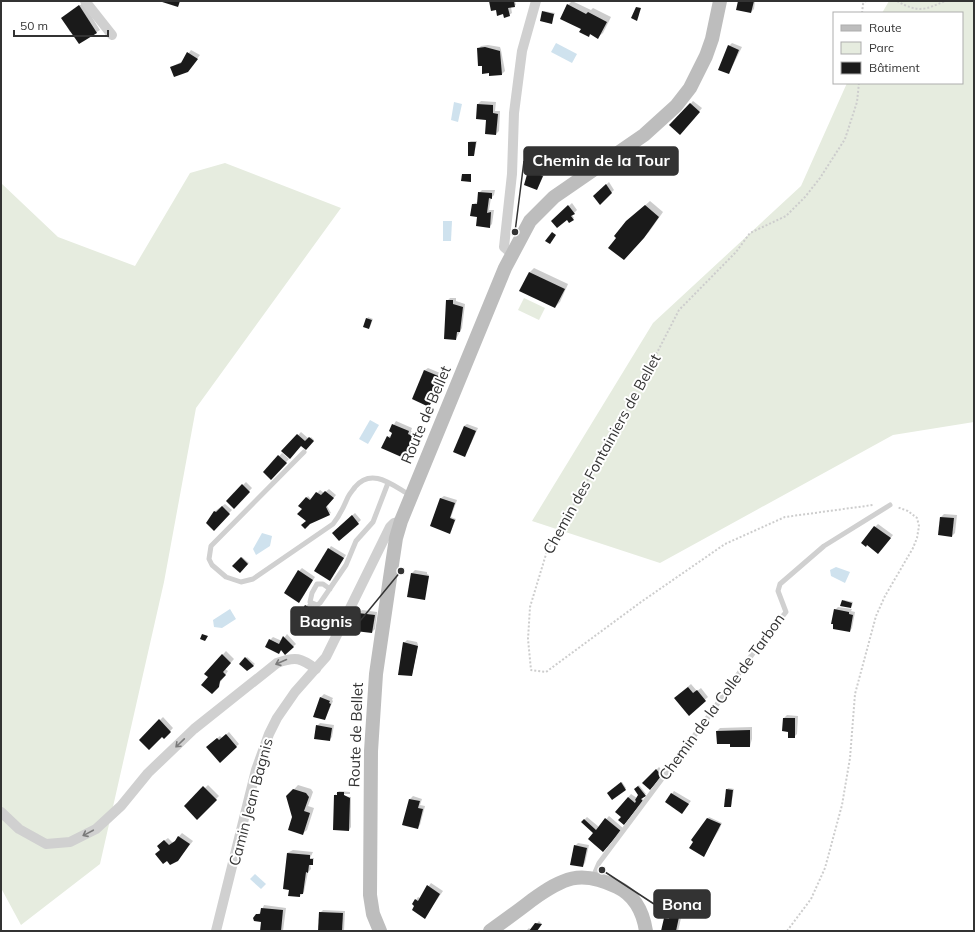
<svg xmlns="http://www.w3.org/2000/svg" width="975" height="932" font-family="Mulish,sans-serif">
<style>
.green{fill:#e6ecdf}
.water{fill:#cfe2ee}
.shadow{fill:#0003}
.building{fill:#1a1a1a}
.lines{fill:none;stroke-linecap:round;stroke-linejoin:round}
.path{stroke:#cdcdcd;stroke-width:2;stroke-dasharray:2 2;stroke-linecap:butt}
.lane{stroke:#d0d0d0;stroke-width:5}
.street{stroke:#d0d0d0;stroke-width:10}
.secondary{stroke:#bdbdbd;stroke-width:14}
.oneway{stroke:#7a7a7a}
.labels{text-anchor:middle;stroke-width:4;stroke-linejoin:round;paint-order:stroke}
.street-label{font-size:15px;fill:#333;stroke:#fff}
.leader{fill:none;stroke:#333;stroke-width:1.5}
.callout-dot{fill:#333;stroke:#fff;stroke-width:1.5}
.callout{fill:#333;stroke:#333;stroke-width:1.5}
.callout-label{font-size:16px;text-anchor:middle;font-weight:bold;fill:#fff}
</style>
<rect width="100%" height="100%" fill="#fff"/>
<!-- green -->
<g class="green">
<polygon points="889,1 974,1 974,422 893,435 660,563 532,521 653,323 801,186 847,83 962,83 962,13 882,13"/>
<polygon points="225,163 341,208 196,408 164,582 100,864 21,925 1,888 1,183 58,237 135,266 190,173"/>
<polygon points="524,298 545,308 539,320 518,310"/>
</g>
<!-- water -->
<g class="water">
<polygon points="556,43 577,54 572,63 551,52"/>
<polygon points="454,102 462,104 458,122 451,120"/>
<polygon points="568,162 572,167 563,175 557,173 556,170"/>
<polygon points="443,221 452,221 451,241 443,241"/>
<polygon points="370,420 379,425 368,444 359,439"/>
<polygon points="262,533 272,536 270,546 256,555 253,549"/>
<polygon points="836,567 850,572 845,583 831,576 830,570"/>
<polygon points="230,609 236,619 222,628 214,627 213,620"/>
<polygon points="255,874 266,884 261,889 250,879"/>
</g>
<!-- shadow -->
<g class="shadow">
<polygon points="490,1 515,1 516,5 511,7 512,13 509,15 497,10"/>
<polygon points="572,1 591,10 593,8 611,17 603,33 598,37 591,34 588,36 568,5"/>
<polygon points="739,1 755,1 754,9 751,12"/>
<polygon points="83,3 100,30 79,43 75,29 70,32 62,18"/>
<polygon points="544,11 555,13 551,23 543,12"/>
<polygon points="732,43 742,47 729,73 729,46"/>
<polygon points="488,45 500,47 501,50 505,71 502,74 489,72 483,65 478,49 481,46"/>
<polygon points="191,50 200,55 190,68 171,67 183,61"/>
<polygon points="481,101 496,102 495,111 500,111 499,131 496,134 487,119 477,112 478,104"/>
<polygon points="693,101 702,108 683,131 671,125"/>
<polygon points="471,141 477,141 474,155 469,142"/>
<polygon points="538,168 538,170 545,173 537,189 529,172 532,169 536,170"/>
<polygon points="609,182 614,190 600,203 594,196"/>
<polygon points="482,190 495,190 494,195 491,198 489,210 494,210 492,224 489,227 478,216 473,204 478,202 479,193"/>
<polygon points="650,201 663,212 649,232 624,259 632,217"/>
<polygon points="572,203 577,210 572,215 574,218 569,222 572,217 553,221"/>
<polygon points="534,268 568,284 560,302 555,307 529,273"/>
<polygon points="450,298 456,298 456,301 465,304 462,328 456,339 447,301"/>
<polygon points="368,317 373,319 370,327 364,326"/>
<polygon points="428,368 445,375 429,406 425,370"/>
<polygon points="396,421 412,428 411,431 417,434 406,457 388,437 392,435 393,432 390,431"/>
<polygon points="467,424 478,428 468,450 464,426"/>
<polygon points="301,432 309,439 311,437 314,440 306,448 302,444 283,451"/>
<polygon points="282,453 289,459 271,478 264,472"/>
<polygon points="246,482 252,488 234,508 227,501"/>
<polygon points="329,489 336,495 327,506 331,513 310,523 307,520 303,508 300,505 308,496 311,499 320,490 324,493"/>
<polygon points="444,496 457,500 451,517 456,519 451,531 431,526 441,498"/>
<polygon points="225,504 232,510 214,530 207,523 215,511"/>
<polygon points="355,513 361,520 340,540 336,530"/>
<polygon points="944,514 957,515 955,533 952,536 939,534 941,517"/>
<polygon points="878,524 893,535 881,550 875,527"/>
<polygon points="331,546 346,555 332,577 329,549"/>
<polygon points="242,557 249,563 240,572 234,566"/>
<polygon points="302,568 315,577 302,598 299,571"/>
<polygon points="415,570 427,572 427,574 429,575 424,599 412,573"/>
<polygon points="844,600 853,602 852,606 850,607 843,601"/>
<polygon points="309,603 322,611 314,622 306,606"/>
<polygon points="838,607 852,609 851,611 855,612 852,628 850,631 835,610"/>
<polygon points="362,610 377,612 375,629 372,632 356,630 359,613"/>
<polygon points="287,634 296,644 285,654 282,650 279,652 270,640 273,637 282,641"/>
<polygon points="407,640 417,642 418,645 412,675 404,643"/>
<polygon points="226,651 234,659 225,669 228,671 215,690 209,677 205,674"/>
<polygon points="247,657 255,664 247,670 240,664"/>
<polygon points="691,684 697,691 701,688 708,697 689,714 678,695"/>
<polygon points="324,694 333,698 332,700 333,701 325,719 321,697"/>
<polygon points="787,715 798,716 797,734 794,737 784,718"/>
<polygon points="163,717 173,728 164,738 162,735 140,740"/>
<polygon points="320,723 334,725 332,737 329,740 317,726"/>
<polygon points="752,727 752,739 750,746 731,743 717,731 720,728"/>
<polygon points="229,732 239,744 220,761 210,744 220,736 222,738"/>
<polygon points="659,767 664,772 653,786 644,783"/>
<polygon points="622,782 626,788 625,789 609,792"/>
<polygon points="208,785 219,796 197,818 189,804"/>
<polygon points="298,785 311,789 313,792 308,806 314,808 307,830 302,834 293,817 287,797"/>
<polygon points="639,785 646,794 642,797 643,800 622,817 616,812 631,794 637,798 640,795 635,789"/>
<polygon points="728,788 734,789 731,806 727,790"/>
<polygon points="339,791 350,792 350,794 336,794 336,796 351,797 351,827 349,830 335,795"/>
<polygon points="674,791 691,801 682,812 666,802"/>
<polygon points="413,796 422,799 420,805 425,806 420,825 417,828 403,824 410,799"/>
<polygon points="609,816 623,828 603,851 594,833 582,822 587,817 599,827"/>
<polygon points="709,817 722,823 719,830 703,855 705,823"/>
<polygon points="182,833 193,841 180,857 161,850 161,843 168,838 173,843"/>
<polygon points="578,843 589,845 585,863 582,866 575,846"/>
<polygon points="293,850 313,852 310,858 314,858 313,863 310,864 311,869 308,872 304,892 300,896 290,889 287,853"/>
<polygon points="431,883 443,891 425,917 416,900 418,897 420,898"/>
<polygon points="264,905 286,908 283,931 261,931 262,922 255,916 261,912"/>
<polygon points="323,910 345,911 344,931 319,931 320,913"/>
<polygon points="674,912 682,914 678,931 662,931 665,919 668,916 671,917"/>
<polygon points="539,921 542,924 537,931 526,931 529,928 531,930"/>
</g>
<!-- building -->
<g class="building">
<polygon points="159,1 180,1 178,7"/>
<polygon points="489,1 514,1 515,7 508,8 510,16 504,18 503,14 497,16 496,10 491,11"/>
<polygon points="738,1 754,1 751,13 736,10"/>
<polygon points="567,4 586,14 588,12 607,22 598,39 590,34 589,37 579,32 581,29 560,19"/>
<polygon points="79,5 97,33 79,44 61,18"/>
<polygon points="636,7 641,8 637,21 631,18"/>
<polygon points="542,11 554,14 552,24 540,21"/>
<polygon points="728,45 739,50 729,74 718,70"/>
<polygon points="485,47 500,51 502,75 489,76 489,73 482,74 482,66 478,66 477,48"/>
<polygon points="187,52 198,59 188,72 174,77 170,67 181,63"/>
<polygon points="690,103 700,112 680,135 669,125"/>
<polygon points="477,104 493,105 493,113 498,114 496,135 485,134 486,120 476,119"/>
<polygon points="468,142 476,142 474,156 468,156"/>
<polygon points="534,170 536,171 536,173 543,176 537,190 524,185 528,171 533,173"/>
<polygon points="462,174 471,174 471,182 461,181"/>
<polygon points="606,184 612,193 600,205 593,196"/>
<polygon points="478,192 492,193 492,199 489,198 487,213 491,212 490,228 476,226 477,217 470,216 472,204 477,204"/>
<polygon points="568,205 575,214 571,216 574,220 569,223 567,220 557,228 551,221"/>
<polygon points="645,205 659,217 644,238 624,260 608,248 616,238 614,236 626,221"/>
<polygon points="552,232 556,235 550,244 545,241"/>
<polygon points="529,272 565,289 555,308 519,291"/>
<polygon points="446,300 453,300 453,304 463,307 460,332 457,332 456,340 444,339"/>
<polygon points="366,318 372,320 369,329 363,327"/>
<polygon points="424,370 443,378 429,407 412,399"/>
<polygon points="392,424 409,431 408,434 415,437 406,459 381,448 387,436 390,438 392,433 389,431"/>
<polygon points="464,426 476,431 465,457 453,452"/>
<polygon points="297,434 305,441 309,437 314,441 306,450 301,446 290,459 281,451"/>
<polygon points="278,455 287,463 271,480 263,472"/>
<polygon points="242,484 250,492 234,509 226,501"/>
<polygon points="325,491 334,498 326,507 330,515 310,524 305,529 301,525 306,521 297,514 302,509 298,506 306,497 310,500 316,492 321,495"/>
<polygon points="440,498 455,503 450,518 455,520 450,534 430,526"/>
<polygon points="222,506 230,514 214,531 206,523 214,511 216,512"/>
<polygon points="352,515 359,524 339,541 332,533"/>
<polygon points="940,517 954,518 952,537 938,535"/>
<polygon points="874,526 891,538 878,554 867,545 866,547 861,543"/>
<polygon points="328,548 344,558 330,581 314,571"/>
<polygon points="241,557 248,564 240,573 232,566"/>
<polygon points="298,570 313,580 299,603 284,593"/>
<polygon points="411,573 429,576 425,600 407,597"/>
<polygon points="842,600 852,603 851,608 840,606"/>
<polygon points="305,605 320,614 312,627 297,618"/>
<polygon points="834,609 849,612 849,614 853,615 850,632 833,629 833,624 831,624"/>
<polygon points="358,613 375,615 372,633 355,631"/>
<polygon points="202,634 208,636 205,641 200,639"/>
<polygon points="283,636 294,647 285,655 281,650 279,654 265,647 269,639 279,644"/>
<polygon points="403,642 418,646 412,676 398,675"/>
<polygon points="222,654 231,663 223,672 226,675 220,681 219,687 212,694 201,685 208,677 204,674"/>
<polygon points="245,657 254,666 247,671 239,664"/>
<polygon points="688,687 693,693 697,690 706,701 689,716 674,698"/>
<polygon points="320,697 330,701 329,703 331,704 325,720 313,717"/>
<polygon points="783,718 795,718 795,738 788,738 788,732 782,731"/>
<polygon points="159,719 171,732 164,739 162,737 149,750 139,740"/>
<polygon points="316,725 332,728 330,741 314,739"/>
<polygon points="750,730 750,747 730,747 730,744 717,744 716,731"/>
<polygon points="226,734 237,747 220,763 206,747 217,738 219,740"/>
<polygon points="656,769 662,776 650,790 642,783"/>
<polygon points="621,782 626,790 612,800 607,793"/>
<polygon points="203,786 217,800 197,820 184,806"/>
<polygon points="638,786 646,796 641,799 643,801 624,825 618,820 621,817 615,812 628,797 635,803 636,801 635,800 638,795 634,789"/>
<polygon points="293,789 306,793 309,797 304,811 310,813 303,835 288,830 292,817 286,796"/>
<polygon points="726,789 733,790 731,807 724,807"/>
<polygon points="337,792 344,792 344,795 350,798 349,831 333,830 334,795 337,795"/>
<polygon points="671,793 689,804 682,814 665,802"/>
<polygon points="409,799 420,801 418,808 423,809 418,829 402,825"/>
<polygon points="605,818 621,831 603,852 588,839 593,833 581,822 584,819 596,830"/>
<polygon points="707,818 721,824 704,857 689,848 693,842 691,840"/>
<polygon points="178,836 190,844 178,861 170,865 167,861 163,864 155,854 160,850 157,846 164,840 169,845 175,841"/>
<polygon points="574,845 587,848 583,867 570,865"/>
<polygon points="287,853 310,855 310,859 313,859 313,865 309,865 308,873 306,872 303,894 300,894 300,897 288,896 289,890 283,889"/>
<polygon points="427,885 440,894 425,919 412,910 414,906 412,904 415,899 418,901"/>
<polygon points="261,908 283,910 281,931 260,931 261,922 254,921 253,918 256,914 260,914"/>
<polygon points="319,912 343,913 342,931 318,931"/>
<polygon points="670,915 679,917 676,931 661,931 664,918 669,919"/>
<polygon points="535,923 542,924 537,931 529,931"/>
</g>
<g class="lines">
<!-- path -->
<g class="path">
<path d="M897 1C918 13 925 10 945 1"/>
<polyline points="862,13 863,4 866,1"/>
<polyline points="859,83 857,102 845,139 820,178 805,197 786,216 750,233 736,252 679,310 627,411 547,551 530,607 528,639 531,670 546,672 641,602 725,544 785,517 873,505"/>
<polyline points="787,931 811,899 825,868 842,805 850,758 855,694 876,616 885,596 913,548 917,538 919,526 917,518 908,511 897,507"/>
</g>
<!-- lane -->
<g class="lane">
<path d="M304 452 211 546 209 559 212 565 226 577 241 582 253 579 333 524C341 514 343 508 348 497 350 493 353 490 355 487 372 467 392 485 410 495"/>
<polyline points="330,589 323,584 317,584 312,593 310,602 317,605 320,603 346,565 356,541 373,522 388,483"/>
<polyline points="593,877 599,863 706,720 756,649 786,612 778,591 780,584 824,546 890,505"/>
</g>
<!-- street -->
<g class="street">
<polyline points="85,1 112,35"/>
<polyline points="512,254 504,247 512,174 514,113 522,51 536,1"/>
<path d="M1 812 19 829 46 844 70 842 96 829 121 806 148 773 194 729 277 663C296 656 301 658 316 669"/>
<polyline points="216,931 256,770 269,734 277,718 295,692 326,657 390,527 394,523 401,521"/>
</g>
<!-- secondary -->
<g class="secondary">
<polyline points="380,931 373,914 370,895 371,751 376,674 390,578 396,538 401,521 505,268 530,221 554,197 644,135 676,106 690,88 706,56 712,39 720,1"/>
<path d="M490 931C504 921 518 911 532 900 563 878 580 869 617 887 634 895 643 912 646 931"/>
</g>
</g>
<!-- one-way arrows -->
<defs><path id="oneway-shaft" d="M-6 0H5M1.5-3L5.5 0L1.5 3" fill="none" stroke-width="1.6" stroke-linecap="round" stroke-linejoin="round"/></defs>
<g class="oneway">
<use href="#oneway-shaft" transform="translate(281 662) rotate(156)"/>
<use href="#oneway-shaft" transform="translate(180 743) rotate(136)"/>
<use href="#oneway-shaft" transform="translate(88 833) rotate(152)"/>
</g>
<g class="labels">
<!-- street labels -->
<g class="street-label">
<text transform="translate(426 415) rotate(-67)" y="5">Route de Bellet</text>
<text transform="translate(602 454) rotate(-61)" y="5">Chemin des Fontainiers de Bellet</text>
<text transform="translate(722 697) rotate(-54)" y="5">Chemin de la Colle de Tarbon</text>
<text transform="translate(356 735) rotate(-88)" y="5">Route de Bellet</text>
<text transform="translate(251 802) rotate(-75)" y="5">Camin Jean Bagnis</text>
</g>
</g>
<!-- callouts -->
<path class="leader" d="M515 232L524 161M401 571L360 621M602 870L654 904"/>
<g class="callout-dot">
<circle cx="515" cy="232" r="4"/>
<circle cx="401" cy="571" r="4"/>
<circle cx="602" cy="870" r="4"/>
</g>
<g class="callout">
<rect x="524" y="147" width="154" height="28" rx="4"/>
<rect x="291" y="607" width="69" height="28" rx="4"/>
<rect x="654" y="890" width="56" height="28" rx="4"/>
</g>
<g class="callout-label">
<text x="601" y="166">Chemin de la Tour</text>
<text x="326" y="627">Bagnis</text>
<text x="682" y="910">Bona</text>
</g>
<!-- border -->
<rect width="975" height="932" fill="none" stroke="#333333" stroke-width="4"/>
<!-- legend -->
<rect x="833" y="12" width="130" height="72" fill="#ffffff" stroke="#adadad"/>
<rect x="841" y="25" width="20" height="6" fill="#bdbdbd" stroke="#adadad"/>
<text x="869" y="32" font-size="12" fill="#333333">Route</text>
<rect x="841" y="42" width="20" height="12" fill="#e6ecdf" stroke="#adadad"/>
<text x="869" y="52" font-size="12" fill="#333333">Parc</text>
<rect x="841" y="62" width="20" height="12" fill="#1a1a1a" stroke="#adadad"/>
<text x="869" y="72" font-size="12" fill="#333333">Bâtiment</text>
<!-- scale -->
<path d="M14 30v6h94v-6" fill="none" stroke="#333333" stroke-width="2"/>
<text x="20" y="30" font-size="12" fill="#333333" stroke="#ffffff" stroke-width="3" paint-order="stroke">50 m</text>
</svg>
